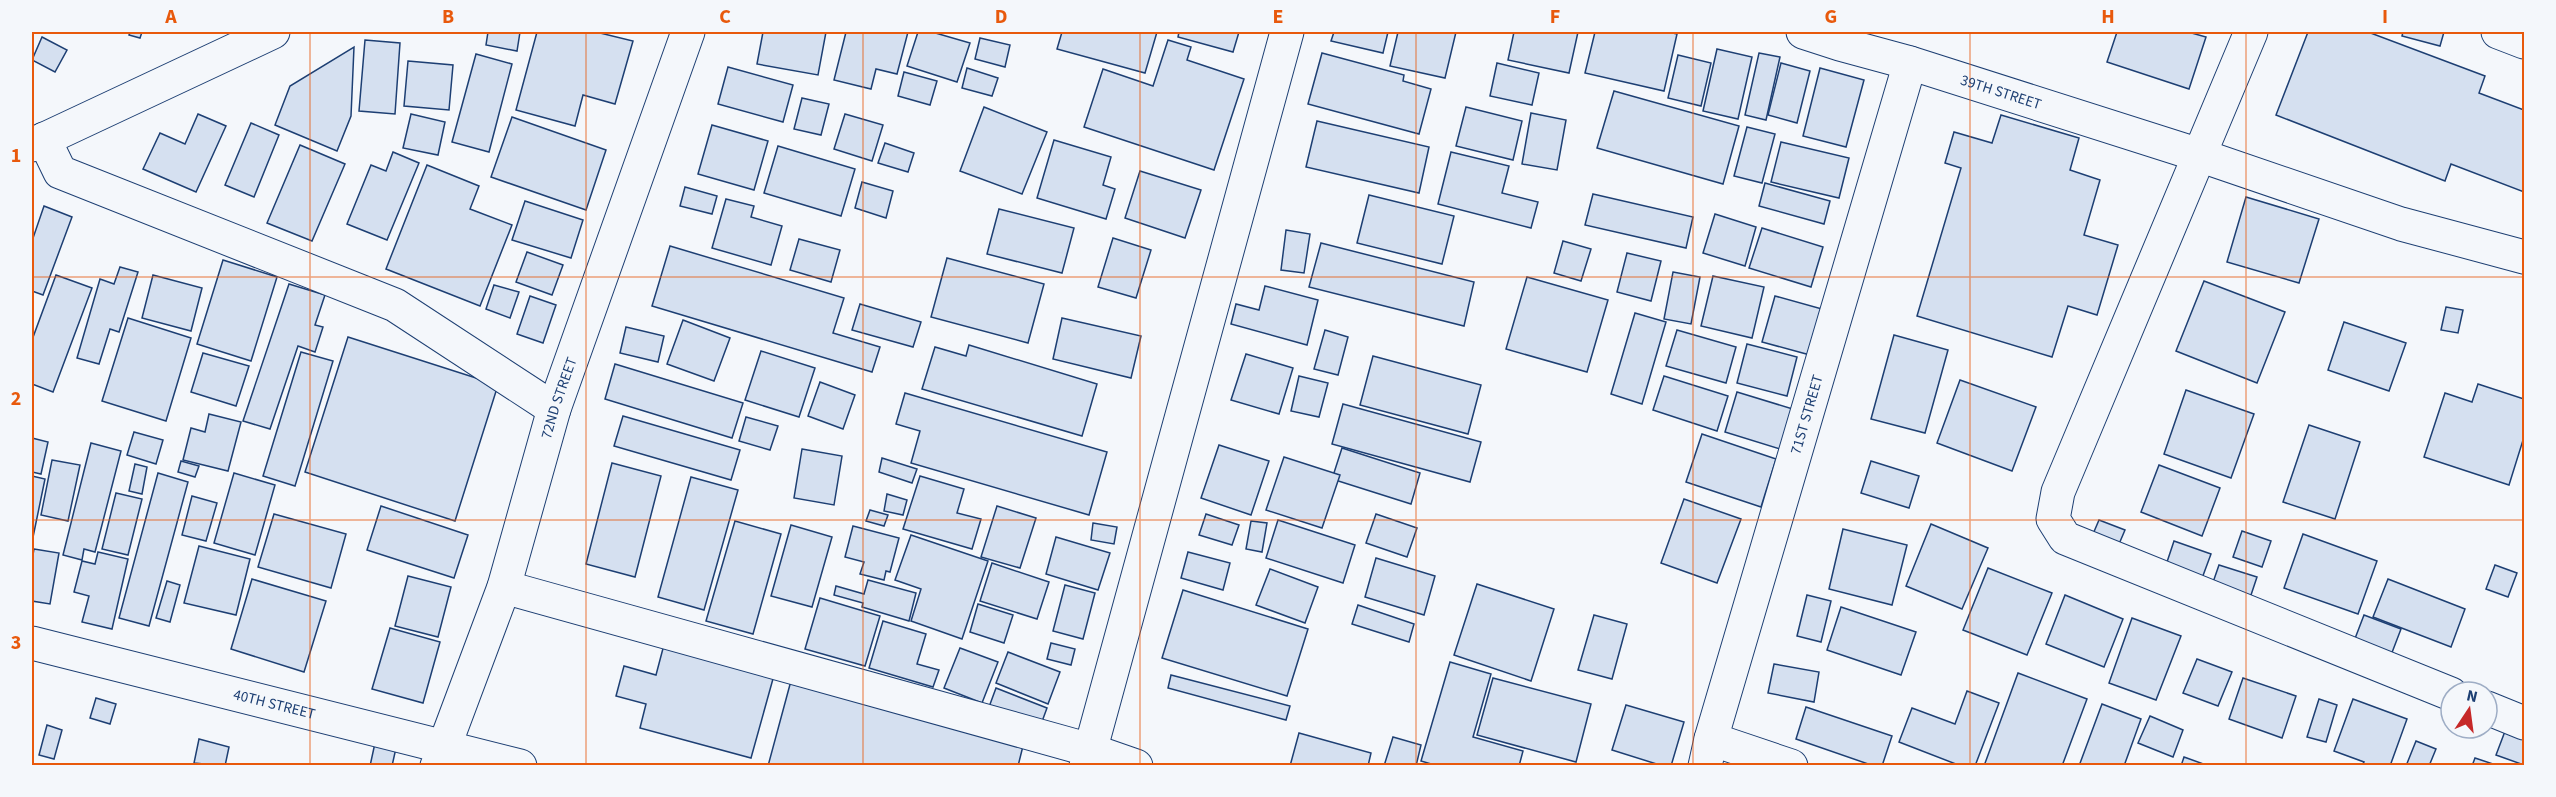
<svg xmlns="http://www.w3.org/2000/svg" width="2556" height="797" font-family="'Source Sans 3',sans-serif">
<style>
.building{fill:#d5e0f0;stroke:#1d3f73;stroke-width:1.5}
.lines{fill:none;stroke-linecap:round;stroke-linejoin:round}
.minor-casing{stroke:#1d3f73;stroke-width:35}
.minor{stroke:#f4f7fb;stroke-width:33}
.grid{fill:none;stroke:#e8590c;stroke-width:1.5;stroke-opacity:0.55}
.labels{text-anchor:middle;stroke-width:4.5;stroke-linejoin:round;paint-order:stroke}
.street-label{font-size:15px;fill:#1d3f73;stroke:#f4f7fb}
.neatline{fill:none;stroke:#e8590c;stroke-width:2}
.grid-label{font-size:20px;text-anchor:middle;font-weight:bold;fill:#e8590c}
</style>
<rect width="100%" height="100%" fill="#f4f7fb"/>
<!-- building -->
<g class="building">
<polygon points="130,32 142,32 140,38 129,35"/>
<polygon points="488,32 520,32 517,51 486,45"/>
<polygon points="537,32 596,32 633,41 615,104 583,95 575,126 516,110"/>
<polygon points="763,32 826,32 818,75 757,64"/>
<polygon points="846,32 908,32 897,74 876,69 871,89 834,80"/>
<polygon points="918,32 932,32 970,43 957,82 907,66"/>
<polygon points="1062,32 1157,32 1145,73 1057,49"/>
<polygon points="1179,32 1239,32 1233,52 1178,37"/>
<polygon points="1334,32 1388,32 1383,53 1331,41"/>
<polygon points="1398,32 1456,32 1445,78 1390,66"/>
<polygon points="1514,32 1578,32 1569,73 1508,60"/>
<polygon points="1595,32 1668,32 1677,34 1664,91 1585,73"/>
<polygon points="2117,32 2188,32 2206,37 2189,89 2107,62"/>
<polygon points="2308,32 2368,32 2485,76 2479,93 2524,110 2524,192 2451,164 2445,181 2276,115"/>
<polygon points="2403,32 2444,32 2440,46 2402,36"/>
<polygon points="42,37 67,50 55,72 32,60"/>
<polygon points="980,38 1010,45 1005,67 975,59"/>
<polygon points="365,40 400,43 395,114 359,111"/>
<polygon points="1168,40 1191,47 1187,60 1244,79 1214,170 1084,127 1103,69 1153,86"/>
<polygon points="354,47 351,116 337,151 275,125 290,86"/>
<polygon points="1717,49 1752,57 1738,119 1703,111"/>
<polygon points="1322,53 1404,75 1403,81 1431,89 1419,134 1308,104"/>
<polygon points="1759,53 1780,57 1766,120 1745,115"/>
<polygon points="476,54 512,64 489,152 452,142"/>
<polygon points="1678,55 1711,63 1701,106 1668,98"/>
<polygon points="408,61 453,65 449,110 404,106"/>
<polygon points="1497,63 1539,73 1532,105 1490,96"/>
<polygon points="1781,63 1810,71 1797,123 1768,115"/>
<polygon points="728,67 793,85 783,122 718,104"/>
<polygon points="967,68 998,78 992,96 962,88"/>
<polygon points="1820,68 1864,80 1846,147 1803,136"/>
<polygon points="904,72 937,81 930,105 898,96"/>
<polygon points="1614,91 1739,126 1723,184 1597,148"/>
<polygon points="802,98 829,104 821,135 794,129"/>
<polygon points="984,107 1047,132 1022,194 960,171"/>
<polygon points="1466,107 1522,121 1513,160 1456,146"/>
<polygon points="1531,113 1566,120 1557,170 1522,164"/>
<polygon points="198,114 226,126 196,192 143,169 160,133 185,144"/>
<polygon points="411,114 445,122 438,155 403,148"/>
<polygon points="845,114 883,125 872,161 834,149"/>
<polygon points="2001,115 2079,138 2070,170 2100,180 2084,235 2118,245 2097,315 2068,306 2052,357 1917,316 1961,168 1945,163 1954,132 1992,143"/>
<polygon points="512,117 606,150 586,210 491,177"/>
<polygon points="1317,121 1429,147 1419,193 1306,167"/>
<polygon points="251,123 279,135 254,197 225,185"/>
<polygon points="712,125 768,141 754,190 698,174"/>
<polygon points="1747,127 1775,134 1762,183 1734,176"/>
<polygon points="1054,140 1111,157 1103,185 1115,189 1106,219 1037,198"/>
<polygon points="1781,142 1849,158 1839,198 1771,182"/>
<polygon points="885,143 914,153 908,172 878,163"/>
<polygon points="300,145 345,164 312,241 267,223"/>
<polygon points="778,146 855,169 841,216 764,193"/>
<polygon points="393,152 419,163 387,240 347,224 371,165 386,171"/>
<polygon points="1451,152 1509,166 1502,193 1538,202 1531,228 1438,204"/>
<polygon points="427,165 479,186 470,209 512,225 480,306 386,269"/>
<polygon points="1140,171 1201,190 1185,238 1125,218"/>
<polygon points="862,182 893,191 886,218 855,208"/>
<polygon points="1765,183 1830,201 1824,224 1759,206"/>
<polygon points="685,187 717,196 712,214 680,206"/>
<polygon points="1593,194 1693,217 1686,248 1585,225"/>
<polygon points="1369,195 1454,216 1442,264 1357,243"/>
<polygon points="2246,197 2319,219 2299,283 2227,262"/>
<polygon points="726,199 754,206 751,217 782,226 771,265 712,248"/>
<polygon points="525,201 583,220 571,258 512,240"/>
<polygon points="44,206 72,217 43,295 32,291 32,241"/>
<polygon points="999,209 1074,228 1062,273 987,254"/>
<polygon points="1715,214 1756,227 1745,266 1703,253"/>
<polygon points="1762,228 1823,247 1811,287 1749,268"/>
<polygon points="1286,230 1310,234 1304,273 1281,270"/>
<polygon points="1113,238 1151,250 1136,298 1098,287"/>
<polygon points="799,239 840,250 831,282 790,270"/>
<polygon points="1563,241 1591,249 1581,281 1554,273"/>
<polygon points="1321,243 1474,282 1464,326 1309,287"/>
<polygon points="670,246 844,298 833,333 880,347 872,372 652,306"/>
<polygon points="527,252 563,265 552,295 516,282"/>
<polygon points="1627,253 1661,261 1651,301 1617,292"/>
<polygon points="947,258 1044,284 1028,343 931,317"/>
<polygon points="223,260 277,277 251,361 197,344"/>
<polygon points="120,267 138,272 119,332 110,329 99,364 77,358 100,279 114,284"/>
<polygon points="1673,272 1700,277 1691,324 1664,319"/>
<polygon points="56,275 92,288 53,392 32,384 32,340"/>
<polygon points="153,275 202,288 191,331 142,318"/>
<polygon points="1713,276 1764,287 1752,338 1701,326"/>
<polygon points="1527,277 1608,300 1587,372 1506,349"/>
<polygon points="2204,281 2285,312 2257,383 2176,351"/>
<polygon points="289,284 325,295 315,325 323,327 315,352 298,346 270,429 243,421"/>
<polygon points="494,285 519,292 510,318 486,309"/>
<polygon points="1265,286 1318,300 1307,345 1231,324 1236,304 1259,310"/>
<polygon points="530,296 556,305 543,343 517,334"/>
<polygon points="1775,296 1822,309 1810,355 1762,342"/>
<polygon points="860,304 921,322 913,347 852,330"/>
<polygon points="2446,307 2463,310 2458,333 2441,330"/>
<polygon points="1635,313 1666,322 1642,404 1611,394"/>
<polygon points="128,318 191,338 166,421 102,401"/>
<polygon points="1062,318 1141,336 1131,378 1053,359"/>
<polygon points="683,320 730,338 714,381 667,364"/>
<polygon points="2344,322 2406,343 2389,391 2328,370"/>
<polygon points="626,327 664,336 658,362 620,353"/>
<polygon points="1325,330 1348,337 1338,375 1314,369"/>
<polygon points="1677,330 1736,347 1726,383 1666,366"/>
<polygon points="1894,335 1948,350 1925,433 1871,419"/>
<polygon points="348,337 498,385 455,521 305,472"/>
<polygon points="1747,344 1797,357 1787,396 1737,383"/>
<polygon points="969,345 1097,384 1082,436 922,389 935,347 966,356"/>
<polygon points="761,351 815,368 799,417 745,400"/>
<polygon points="301,352 333,361 295,486 263,476"/>
<polygon points="203,353 249,366 236,406 191,392"/>
<polygon points="1246,354 1293,368 1279,414 1231,400"/>
<polygon points="1373,356 1481,385 1468,434 1360,405"/>
<polygon points="615,364 743,403 732,438 605,399"/>
<polygon points="1299,376 1328,383 1319,417 1291,411"/>
<polygon points="1664,376 1728,396 1717,431 1653,410"/>
<polygon points="1960,380 2036,407 2012,471 1937,443"/>
<polygon points="820,382 855,395 843,429 808,416"/>
<polygon points="2478,384 2524,399 2524,437 2509,485 2424,457 2445,393 2472,402"/>
<polygon points="2186,390 2254,414 2231,478 2164,454"/>
<polygon points="1737,392 1796,410 1783,450 1725,432"/>
<polygon points="905,393 1107,452 1089,515 911,463 920,431 896,424"/>
<polygon points="1343,404 1481,442 1470,482 1332,444"/>
<polygon points="209,414 241,422 228,471 183,460 191,428 205,432"/>
<polygon points="623,416 740,450 731,480 614,446"/>
<polygon points="746,417 778,426 770,450 739,441"/>
<polygon points="2309,425 2360,442 2335,519 2283,502"/>
<polygon points="134,432 163,440 156,464 127,455"/>
<polygon points="1702,434 1776,459 1761,507 1686,482"/>
<polygon points="32,438 48,442 41,474 32,472"/>
<polygon points="91,443 121,451 95,552 84,549 82,560 63,555"/>
<polygon points="1219,445 1269,461 1251,515 1201,498"/>
<polygon points="1342,448 1420,473 1411,504 1332,479"/>
<polygon points="802,449 842,456 834,505 794,498"/>
<polygon points="1284,457 1340,475 1322,528 1266,510"/>
<polygon points="882,458 917,469 912,483 879,472"/>
<polygon points="52,460 80,465 68,521 41,515"/>
<polygon points="181,461 199,466 195,477 178,472"/>
<polygon points="1871,461 1919,476 1909,508 1861,493"/>
<polygon points="612,463 661,476 635,577 586,564"/>
<polygon points="135,464 147,467 142,494 129,491"/>
<polygon points="2159,465 2220,488 2202,536 2141,512"/>
<polygon points="158,473 188,482 149,626 119,618"/>
<polygon points="234,473 275,485 255,555 214,543"/>
<polygon points="32,476 45,479 32,542"/>
<polygon points="920,476 964,489 957,513 981,519 972,549 903,529"/>
<polygon points="691,477 738,490 704,610 658,597"/>
<polygon points="116,493 142,499 128,555 102,549"/>
<polygon points="887,494 907,500 903,515 884,511"/>
<polygon points="192,496 217,503 206,541 182,535"/>
<polygon points="1684,499 1741,519 1717,583 1661,563"/>
<polygon points="381,506 468,535 454,578 367,550"/>
<polygon points="997,506 1036,518 1020,568 981,557"/>
<polygon points="870,510 888,515 884,526 866,521"/>
<polygon points="274,514 346,534 331,588 258,567"/>
<polygon points="1206,514 1239,525 1232,545 1199,535"/>
<polygon points="1376,514 1417,528 1407,557 1366,543"/>
<polygon points="1278,520 1355,545 1343,583 1266,558"/>
<polygon points="2099,520 2125,530 2116,551 2090,541"/>
<polygon points="735,521 781,534 753,634 706,621"/>
<polygon points="1251,521 1267,523 1262,552 1246,549"/>
<polygon points="1093,523 1117,527 1114,544 1091,540"/>
<polygon points="1931,524 1988,548 1962,609 1906,586"/>
<polygon points="791,525 832,537 812,607 771,596"/>
<polygon points="853,526 899,538 890,572 886,571 884,580 860,574 864,562 845,557"/>
<polygon points="1843,529 1907,545 1892,605 1829,589"/>
<polygon points="2242,531 2271,541 2262,567 2233,557"/>
<polygon points="2303,534 2377,561 2358,614 2284,588"/>
<polygon points="911,535 988,561 962,639 911,621 921,589 895,580"/>
<polygon points="1056,537 1110,553 1098,590 1046,574"/>
<polygon points="2174,541 2211,554 2201,581 2165,568"/>
<polygon points="199,546 250,559 236,615 184,603"/>
<polygon points="34,549 59,553 50,604 32,601 32,561"/>
<polygon points="98,552 128,559 112,629 82,622 89,596 74,592 82,561 95,564"/>
<polygon points="1188,552 1230,563 1223,590 1181,578"/>
<polygon points="1376,558 1435,576 1424,615 1365,597"/>
<polygon points="992,563 1049,582 1037,619 980,601"/>
<polygon points="2219,565 2257,577 2248,604 2210,591"/>
<polygon points="2495,565 2517,573 2508,597 2486,589"/>
<polygon points="1988,568 2052,593 2027,655 1963,630"/>
<polygon points="1270,569 1318,587 1305,623 1256,605"/>
<polygon points="408,576 451,587 438,637 395,626"/>
<polygon points="252,579 326,601 304,672 231,649"/>
<polygon points="2388,579 2465,609 2451,647 2373,617"/>
<polygon points="868,580 916,593 909,621 862,607 863,603 834,595 836,586 864,594"/>
<polygon points="167,581 180,585 170,622 156,618"/>
<polygon points="1477,584 1554,609 1531,681 1454,655"/>
<polygon points="1065,585 1095,593 1083,639 1053,631"/>
<polygon points="1183,590 1308,629 1287,696 1162,658"/>
<polygon points="1807,595 1831,601 1821,642 1797,636"/>
<polygon points="2065,595 2123,619 2104,667 2046,644"/>
<polygon points="820,598 880,616 865,666 805,649"/>
<polygon points="978,604 1013,615 1004,643 970,632"/>
<polygon points="1358,605 1414,624 1409,642 1352,624"/>
<polygon points="1841,607 1916,632 1901,675 1827,650"/>
<polygon points="1594,615 1627,624 1612,679 1578,670"/>
<polygon points="2364,615 2401,629 2388,663 2351,649"/>
<polygon points="2132,618 2181,636 2156,700 2109,683"/>
<polygon points="883,621 926,634 917,664 939,670 933,687 869,668"/>
<polygon points="390,628 440,642 423,703 372,689"/>
<polygon points="666,637 776,668 751,758 640,728 646,704 616,696 624,666 656,675"/>
<polygon points="1051,643 1075,649 1071,665 1047,659"/>
<polygon points="960,648 998,662 982,703 944,688"/>
<polygon points="1008,652 1060,672 1048,704 996,683"/>
<polygon points="2197,659 2232,672 2218,706 2183,693"/>
<polygon points="1450,662 1491,674 1473,737 1523,751 1519,766 1438,766 1421,761"/>
<polygon points="1774,664 1819,672 1814,702 1768,693"/>
<polygon points="2018,673 2087,699 2062,766 1984,766"/>
<polygon points="1171,675 1290,706 1286,720 1168,688"/>
<polygon points="792,677 1024,742 1018,766 768,766"/>
<polygon points="1493,678 1591,704 1576,762 1477,735"/>
<polygon points="2243,678 2296,696 2282,738 2229,719"/>
<polygon points="996,688 1047,708 1040,727 989,707"/>
<polygon points="1967,691 1999,703 1975,766 1961,766 1899,742 1912,708 1955,724"/>
<polygon points="96,698 116,704 110,724 90,718"/>
<polygon points="2319,699 2337,705 2326,742 2307,737"/>
<polygon points="2353,699 2407,719 2390,766 2362,766 2364,762 2334,751"/>
<polygon points="2102,704 2141,719 2124,766 2079,766"/>
<polygon points="1626,705 1684,722 1671,766 1663,766 1612,750"/>
<polygon points="1806,707 1892,736 1882,766 1874,766 1796,739"/>
<polygon points="2150,716 2183,730 2173,757 2138,743"/>
<polygon points="47,725 62,730 54,759 39,755"/>
<polygon points="2507,726 2524,732 2524,765 2496,755"/>
<polygon points="1299,733 1371,753 1368,766 1290,766"/>
<polygon points="1393,737 1421,745 1416,766 1384,766"/>
<polygon points="199,739 229,747 225,766 194,763"/>
<polygon points="2416,741 2436,749 2429,766 2406,766"/>
<polygon points="375,743 396,748 392,766 370,766"/>
<polygon points="2184,757 2209,766 2181,766"/>
<polygon points="2475,758 2499,766 2472,766"/>
</g>
<g class="lines">
<defs>
<g id="minor">
<path id="s1" d="M1803 32 1840 44 1910 63 2199 155 2401 224 2524 257"/>
<polyline points="2251,32 2058,492 2053,519 2065,538 2451,694"/>
<polyline points="2498,32 2524,42"/>
<polyline points="44,139 60,172 395,305 554,409"/>
<polyline points="32,145 273,32"/>
<polyline points="504,587 1090,750 1136,766"/>
<path id="s2" d="M32 643 520 766"/>
<polyline points="2487,708 2524,723"/>
<polyline points="1711,739 1791,766"/>
<path id="s3" d="M437 766 504 587 554 409 688 32"/>
<polyline points="1086,766 1287,32"/>
<path id="s4" d="M1705 766 1711 739 1910 63"/>
</g>
</defs>
<!-- minor casing -->
<use href="#minor" class="minor-casing"/>
<!-- minor -->
<use href="#minor" class="minor"/>
</g>
<!-- grid -->
<path class="grid" d="M310 32V766M586 32V766M863 32V766M1140 32V766M1416 32V766M1693 32V766M1970 32V766M2246 32V766M32 277H2524M32 520H2524"/>
<g class="labels">
<!-- street labels -->
<g class="street-label">
<text dy="5" stroke="none"><textPath href="#s1" startOffset="207">39TH STREET</textPath></text>
<text dy="5" stroke="none"><textPath href="#s3" startOffset="388">72ND STREET</textPath></text>
<text dy="5" stroke="none"><textPath href="#s4" startOffset="366">71ST STREET</textPath></text>
<text dy="5" stroke="none"><textPath href="#s2" startOffset="250">40TH STREET</textPath></text>
</g>
</g>
<!-- border -->
<rect width="2556" height="797" fill="none" stroke="#f4f7fb" stroke-width="66"/>
<!-- north arrow -->
<g transform="translate(2469 710) rotate(13)"><circle r="28" fill="#f4f7fb" stroke="#9eadc5" stroke-width="1.5"/>
<path d="M0-4.5L10 22L0 15L-10 22Z" fill="#c62828"/>
<text y="-9" font-size="16" font-weight="bold" text-anchor="middle" fill="#1d3f73">N</text>
</g>
<rect x="33" y="33" width="2490" height="731" class="neatline"/>
<g class="grid-label">
<text x="171" y="23">A</text>
<text x="448" y="23">B</text>
<text x="725" y="23">C</text>
<text x="1001" y="23">D</text>
<text x="1278" y="23">E</text>
<text x="1555" y="23">F</text>
<text x="1831" y="23">G</text>
<text x="2108" y="23">H</text>
<text x="2385" y="23">I</text>
<text x="16" y="162">1</text>
<text x="16" y="405">2</text>
<text x="16" y="649">3</text>
</g>
</svg>
